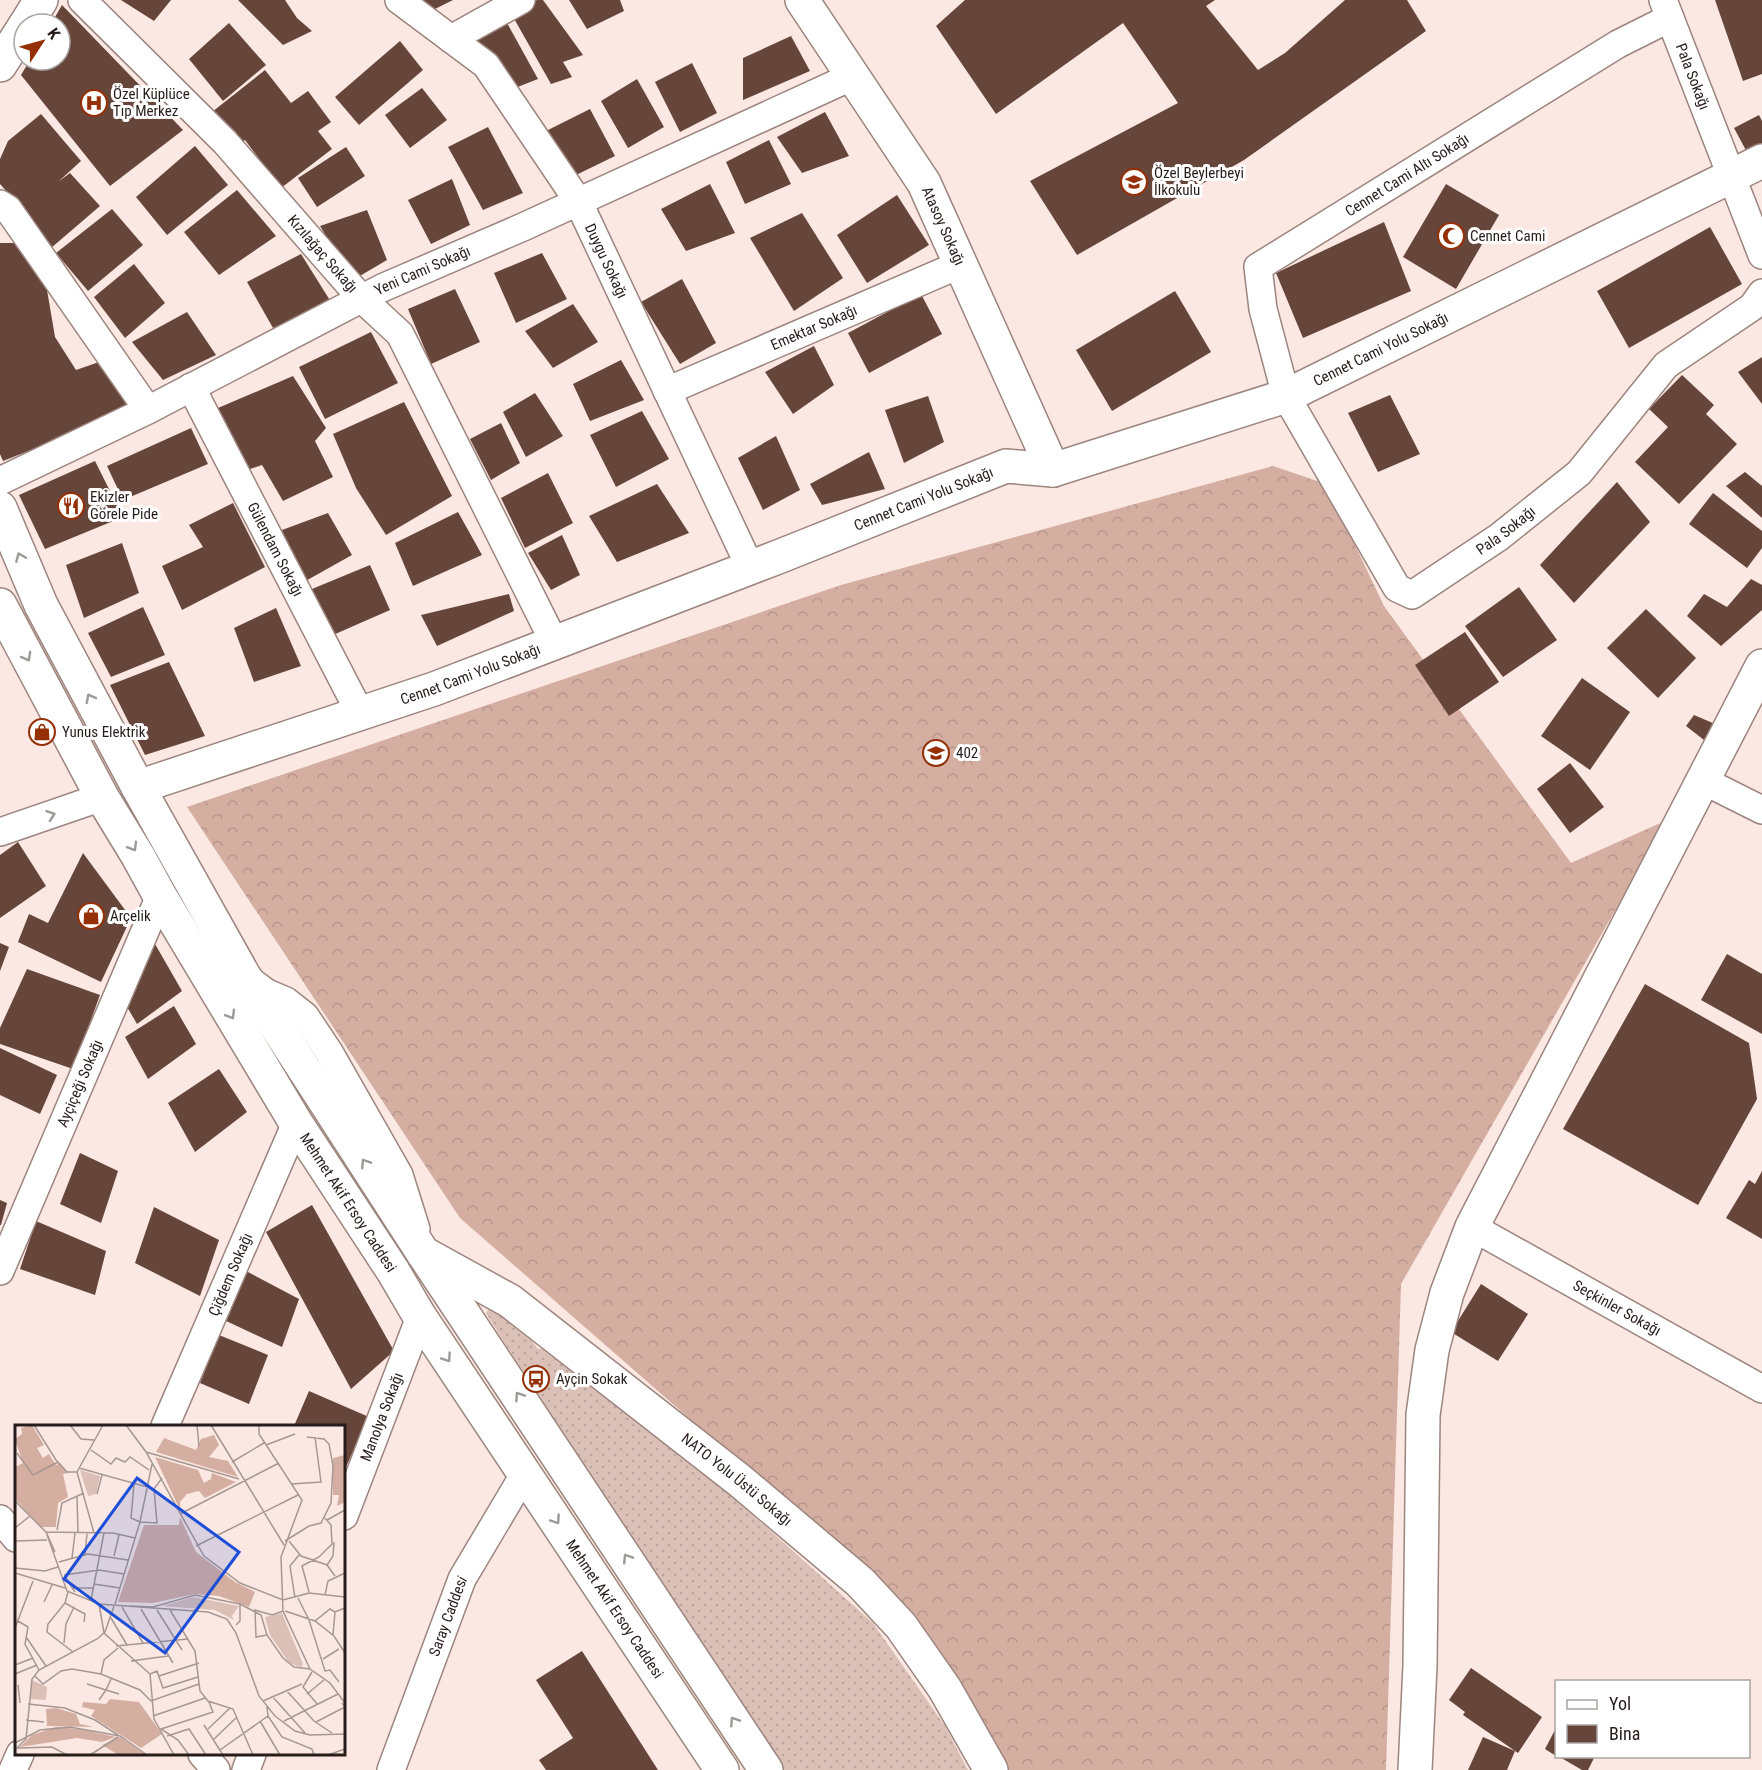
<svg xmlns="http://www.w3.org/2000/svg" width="1762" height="1770" font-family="'Roboto Condensed',sans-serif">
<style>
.grass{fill:url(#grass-dots)}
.forest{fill:url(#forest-crowns)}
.building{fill:#66453a}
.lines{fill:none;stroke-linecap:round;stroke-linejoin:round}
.minor-casing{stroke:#9c857e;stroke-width:30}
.tertiary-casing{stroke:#9c857e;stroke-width:36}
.secondary-casing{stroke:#9c857e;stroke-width:36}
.minor{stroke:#fff;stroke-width:27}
.tertiary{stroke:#fff;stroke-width:33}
.secondary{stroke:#fff;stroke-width:33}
.oneway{stroke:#9d9998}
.labels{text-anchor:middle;stroke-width:6;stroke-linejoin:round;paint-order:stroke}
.street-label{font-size:15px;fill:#261d1a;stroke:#fff}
.poi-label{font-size:15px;fill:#261d1a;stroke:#fff;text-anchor:start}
.inset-road{fill:none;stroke:#a69792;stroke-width:1.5}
.view{fill:#1d4ed8;fill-opacity:0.15;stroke:#1d4ed8;stroke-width:3}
.inset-edge{fill:none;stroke:#261d1a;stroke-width:3}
</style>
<defs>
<pattern id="grass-dots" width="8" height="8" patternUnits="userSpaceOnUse" patternTransform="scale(1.5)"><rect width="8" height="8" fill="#dbc0b8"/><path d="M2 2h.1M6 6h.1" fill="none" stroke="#bca59e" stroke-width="1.8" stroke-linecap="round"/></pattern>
<pattern id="forest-crowns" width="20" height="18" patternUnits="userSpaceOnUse" patternTransform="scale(1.5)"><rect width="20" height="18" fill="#d5aea2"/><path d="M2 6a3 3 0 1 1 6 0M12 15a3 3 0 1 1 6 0" fill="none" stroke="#b7958b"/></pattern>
</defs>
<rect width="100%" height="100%" fill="#fce8e2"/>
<!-- grass -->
<polygon class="grass" points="492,1305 525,1331 538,1349 548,1348 703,1470 873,1623 945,1726 968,1770 784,1770 504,1342 486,1313"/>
<!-- forest -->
<polygon class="forest" points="1273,466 1326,484 1384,606 1571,863 1667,820 1401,1284 1386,1770 1004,1770 913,1614 460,1218 187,807 841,585"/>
<!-- building -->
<g class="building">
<polygon points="121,0 171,0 154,21"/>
<polygon points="238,0 285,0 297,18 312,31 283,45"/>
<polygon points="422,0 453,0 431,11"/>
<polygon points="537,0 543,0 583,55 563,62 572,77 551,84 512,15"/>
<polygon points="569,0 620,0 624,11 587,29"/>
<polygon points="965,0 1215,0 1206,6 1258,70 1285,53 1345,0 1407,0 1426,31 1244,160 1077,255 1030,181 1178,103 1123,23 996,114 936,26"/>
<polygon points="1715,0 1762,0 1762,74 1743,81"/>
<polygon points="62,5 183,130 110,186 21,75 30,60 60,60 60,24 51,24"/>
<polygon points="506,21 538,79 515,88 468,40"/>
<polygon points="229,23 266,65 223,101 189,59"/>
<polygon points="791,36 810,71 743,100 743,58"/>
<polygon points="400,41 423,70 359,125 335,97"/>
<polygon points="692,63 717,113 680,132 655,82"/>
<polygon points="265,70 291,103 308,91 331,122 318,131 332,149 281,188 245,140 238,145 212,112"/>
<polygon points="637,79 664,127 628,148 601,101"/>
<polygon points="422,88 447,120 410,148 385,115"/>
<polygon points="590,109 615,156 576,175 546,131"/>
<polygon points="825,112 849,156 802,173 777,137"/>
<polygon points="41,114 81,161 58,182 70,173 100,206 51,248 24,211 0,184 0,159 8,141"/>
<polygon points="1759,115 1762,121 1762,149 1749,156 1734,128"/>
<polygon points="488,127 523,193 483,210 448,147"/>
<polygon points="769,140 791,184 745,204 726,162"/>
<polygon points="195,146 228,185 167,235 136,197"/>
<polygon points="346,147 365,176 317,207 298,178"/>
<polygon points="452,179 470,225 431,244 408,200"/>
<polygon points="710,184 735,233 686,251 661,209"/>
<polygon points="1446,184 1499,215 1456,289 1403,257"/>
<polygon points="237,190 276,236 219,275 184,232"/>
<polygon points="897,195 929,245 867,283 837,235"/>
<polygon points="112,209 143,245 88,291 56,253"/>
<polygon points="367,210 387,260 353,280 320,226"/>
<polygon points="802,213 843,278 794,311 750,238"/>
<polygon points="1384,222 1411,291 1303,338 1276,273"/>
<polygon points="1710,227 1742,284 1629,348 1597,291"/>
<polygon points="0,243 15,243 46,284 55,337 76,370 99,362 130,409 72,434 3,461 0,454"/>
<polygon points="542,253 567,299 516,323 494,273"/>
<polygon points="301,254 331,302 273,328 247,282"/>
<polygon points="134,264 165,303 125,338 94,297"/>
<polygon points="682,279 716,343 680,364 641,302"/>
<polygon points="455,289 480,342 431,364 408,309"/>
<polygon points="1175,291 1211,352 1112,411 1076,350"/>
<polygon points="921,294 942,334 869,373 848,333"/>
<polygon points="573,304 598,342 553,368 525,331"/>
<polygon points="187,312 216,355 163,380 132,342"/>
<polygon points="371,332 398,383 325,419 299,367"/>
<polygon points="814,346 834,385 793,414 765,372"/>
<polygon points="1762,357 1762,404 1738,372"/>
<polygon points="621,360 644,400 590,421 573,384"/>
<polygon points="1682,375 1714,405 1706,414 1737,444 1679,504 1635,462 1668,427 1649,409"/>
<polygon points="293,376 326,428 315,441 333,477 283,501 262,465 247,470 218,408"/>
<polygon points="535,393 563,436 526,457 503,412"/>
<polygon points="1390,395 1420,454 1378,472 1348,413"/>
<polygon points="928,396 944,442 904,463 885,410"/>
<polygon points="404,402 452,496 386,535 356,488 333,434"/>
<polygon points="642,411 669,459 616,487 590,435"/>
<polygon points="501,423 520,463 491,480 470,439"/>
<polygon points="191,428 208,464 123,500 107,466"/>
<polygon points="776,436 800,490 763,510 738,458"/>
<polygon points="869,452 885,489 822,505 810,484"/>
<polygon points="95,461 123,517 45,549 19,495"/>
<polygon points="1745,472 1762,486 1762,518 1726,486"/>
<polygon points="548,473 573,523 525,548 501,498"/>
<polygon points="1617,482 1650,522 1574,603 1540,565"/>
<polygon points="657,484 689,533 617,562 589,516"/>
<polygon points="1713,493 1762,531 1762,548 1747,568 1689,524"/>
<polygon points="233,503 265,567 182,610 162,566 203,547 189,525"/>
<polygon points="458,512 482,555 413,586 395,543"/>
<polygon points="328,513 352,555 302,583 282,530"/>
<polygon points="562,535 580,575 551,590 528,553"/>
<polygon points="122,543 139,593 84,618 66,565"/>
<polygon points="370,565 390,610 333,635 312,589"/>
<polygon points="1751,579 1762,585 1762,610 1721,646 1687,616 1704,594 1727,607"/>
<polygon points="1519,587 1557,640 1503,677 1465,626"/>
<polygon points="509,594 514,611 437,646 421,615"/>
<polygon points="143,607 165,655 111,677 88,633"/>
<polygon points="276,608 301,666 254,682 234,628"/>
<polygon points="1646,609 1696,658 1658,698 1607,648"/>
<polygon points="1465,632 1499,682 1449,716 1415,665"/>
<polygon points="169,662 205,736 145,755 110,685"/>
<polygon points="1582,678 1630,712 1590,770 1541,736"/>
<polygon points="1694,715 1715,724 1704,740 1686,726"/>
<polygon points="1570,763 1604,807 1570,833 1537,789"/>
<polygon points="18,842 46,886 0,918 0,855"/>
<polygon points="83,853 131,918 101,982 18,942 29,914 48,923"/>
<polygon points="0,943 9,947 0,971"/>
<polygon points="155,944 182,991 137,1024 123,1000"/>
<polygon points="1727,954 1762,974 1762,1034 1701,1000"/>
<polygon points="27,969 100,995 73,1069 0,1044 0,1028"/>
<polygon points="1645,984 1749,1043 1757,1099 1698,1205 1563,1129"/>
<polygon points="174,1006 196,1044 148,1079 125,1037"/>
<polygon points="0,1048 57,1075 40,1114 0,1095"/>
<polygon points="219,1069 247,1112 195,1152 168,1103"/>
<polygon points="80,1153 118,1171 101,1223 60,1204"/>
<polygon points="1762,1171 1762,1239 1726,1218 1749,1180 1755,1184"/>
<polygon points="0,1200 7,1203 1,1225 0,1225"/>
<polygon points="312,1205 394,1351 351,1389 266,1232"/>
<polygon points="154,1207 219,1240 200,1296 135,1263"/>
<polygon points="36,1221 106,1251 95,1295 20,1269"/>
<polygon points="246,1271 299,1299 282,1347 224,1320"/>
<polygon points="1481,1284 1528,1314 1498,1361 1451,1332"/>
<polygon points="219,1335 268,1355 249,1404 200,1383"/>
<polygon points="309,1391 369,1417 345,1469 344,1468 344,1426 294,1426"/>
<polygon points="582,1651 658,1770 546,1770 539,1760 573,1738 536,1680"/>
<polygon points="1471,1668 1542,1717 1518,1753 1463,1715 1465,1712 1449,1700"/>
<polygon points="1556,1728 1556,1756 1545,1749"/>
<polygon points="1483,1737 1515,1751 1507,1770 1468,1770"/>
<polygon points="1558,1756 1595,1756 1588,1770 1582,1770"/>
</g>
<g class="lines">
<defs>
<g id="minor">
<path id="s1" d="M82 0 225 142 361 298 400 334 554 642"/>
<path id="s2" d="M399 0 486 65 578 201 750 567"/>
<path id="s3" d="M1663 0 1762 255"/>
<path id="s4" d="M1670 18 1618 44 1258 267 1263 309 1286 396 1397 588 1412 595 1499 537 1579 473 1666 365 1752 307 1762 293"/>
<polyline points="451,39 521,0"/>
<polyline points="0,204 8,209 148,410"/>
<path id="s5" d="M191 387 360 713"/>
<path id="s6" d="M667 391 961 264"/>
<path id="s7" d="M0 481 148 410 382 288 523 227 853 76"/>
<polyline points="1704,781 1762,810"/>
<polyline points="0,832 102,797"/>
<polyline points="248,979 267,993 286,1001 305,1016 329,1052 399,1175 416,1229"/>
<path id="s8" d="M1472 1227 1762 1389"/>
<path id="s9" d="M0 1271 160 896"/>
<path id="s10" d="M165 1426 296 1123"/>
<path id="s11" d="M344 1516 420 1317"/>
<polyline points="0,1519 16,1538"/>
<polyline points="202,1754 216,1770"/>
<polyline points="13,1770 20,1754"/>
<polyline points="246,1770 252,1754"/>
<path id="s12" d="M391 1770 462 1579 525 1473"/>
</g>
<g id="tertiary">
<path id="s13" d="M802 0 924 183 1053 470"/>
<path id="s14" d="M138 787 434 689 778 557 1006 466 1053 470 1286 396 1762 161"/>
<path id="s15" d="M423 1253 510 1301 739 1480 860 1582 901 1626 945 1689 991 1770"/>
<polyline points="1415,1770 1420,1666 1423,1415 1432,1350 1447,1293 1472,1227 1762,666"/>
</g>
<g id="secondary">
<polyline points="26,24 41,0"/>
<polyline points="0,65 24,27"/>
<polyline points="0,508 41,605 138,787 244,976 423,1253 766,1770"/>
<path id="s16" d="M0 605 102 797 138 856 160 896 296 1123 393 1271 420 1317 722 1770"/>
</g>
</defs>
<!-- minor casing -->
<use href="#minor" class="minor-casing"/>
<!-- tertiary casing -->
<use href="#tertiary" class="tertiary-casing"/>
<!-- secondary casing -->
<use href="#secondary" class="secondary-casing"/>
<!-- minor -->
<use href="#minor" class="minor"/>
<!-- tertiary -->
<use href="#tertiary" class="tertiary"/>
<!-- secondary -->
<use href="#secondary" class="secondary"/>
</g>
<!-- one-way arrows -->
<defs><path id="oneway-chevron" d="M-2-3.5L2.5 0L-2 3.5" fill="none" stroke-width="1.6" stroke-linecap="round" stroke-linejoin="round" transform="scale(1.5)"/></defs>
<g class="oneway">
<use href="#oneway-chevron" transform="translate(20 557) rotate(-113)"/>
<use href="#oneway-chevron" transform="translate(27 657) rotate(61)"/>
<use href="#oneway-chevron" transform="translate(90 698) rotate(-118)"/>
<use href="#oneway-chevron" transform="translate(51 815) rotate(-19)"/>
<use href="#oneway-chevron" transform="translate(133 847) rotate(59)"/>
<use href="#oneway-chevron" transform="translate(231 1015) rotate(59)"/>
<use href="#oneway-chevron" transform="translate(365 1163) rotate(-123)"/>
<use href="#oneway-chevron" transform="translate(447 1358) rotate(56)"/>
<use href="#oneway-chevron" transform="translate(519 1396) rotate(-124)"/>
<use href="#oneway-chevron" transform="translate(556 1520) rotate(56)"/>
<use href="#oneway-chevron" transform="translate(627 1558) rotate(-123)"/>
<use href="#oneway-chevron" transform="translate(734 1721) rotate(-123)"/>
</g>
<!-- icons -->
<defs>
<symbol id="hospital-ring" viewBox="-11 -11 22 22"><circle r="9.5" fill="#fff" stroke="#952f05" stroke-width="1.5"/><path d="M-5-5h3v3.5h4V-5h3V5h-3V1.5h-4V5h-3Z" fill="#952f05"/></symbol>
<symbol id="school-ring" viewBox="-11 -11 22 22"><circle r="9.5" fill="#fff" stroke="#952f05" stroke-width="1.5"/><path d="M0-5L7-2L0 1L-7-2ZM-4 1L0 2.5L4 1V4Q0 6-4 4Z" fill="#952f05"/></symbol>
<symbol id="mosque-ring" viewBox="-11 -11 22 22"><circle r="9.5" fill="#fff" stroke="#952f05" stroke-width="1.5"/><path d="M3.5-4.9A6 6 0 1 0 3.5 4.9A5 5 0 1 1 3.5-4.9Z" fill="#952f05"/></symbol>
<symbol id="restaurant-ring" viewBox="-11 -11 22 22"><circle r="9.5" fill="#fff" stroke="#952f05" stroke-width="1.5"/><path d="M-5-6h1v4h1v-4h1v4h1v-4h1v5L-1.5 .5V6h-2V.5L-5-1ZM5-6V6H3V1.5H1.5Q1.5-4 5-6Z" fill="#952f05"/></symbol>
<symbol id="shop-ring" viewBox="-11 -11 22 22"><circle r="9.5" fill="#fff" stroke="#952f05" stroke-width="1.5"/><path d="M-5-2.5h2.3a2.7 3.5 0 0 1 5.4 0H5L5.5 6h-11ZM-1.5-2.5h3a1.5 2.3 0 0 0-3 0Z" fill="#952f05"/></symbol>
<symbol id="bus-ring" viewBox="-11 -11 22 22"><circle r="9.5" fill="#fff" stroke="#952f05" stroke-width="1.5"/><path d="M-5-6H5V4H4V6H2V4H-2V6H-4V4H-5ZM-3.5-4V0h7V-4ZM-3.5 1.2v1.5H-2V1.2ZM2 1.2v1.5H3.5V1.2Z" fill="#952f05"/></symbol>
</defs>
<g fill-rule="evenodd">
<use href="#hospital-ring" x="79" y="88" width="30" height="30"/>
<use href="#school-ring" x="1119" y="167" width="30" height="30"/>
<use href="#mosque-ring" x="1436" y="221" width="30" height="30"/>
<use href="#restaurant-ring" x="56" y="491" width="30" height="30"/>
<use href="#shop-ring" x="27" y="717" width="30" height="30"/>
<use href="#school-ring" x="921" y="738" width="30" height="30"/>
<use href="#shop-ring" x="76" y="901" width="30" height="30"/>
<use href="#bus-ring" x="521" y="1364" width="30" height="30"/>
</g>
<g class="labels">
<!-- street labels -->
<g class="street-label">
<text dy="5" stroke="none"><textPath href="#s3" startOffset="82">Pala Sokağı</textPath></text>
<text transform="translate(1407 175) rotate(-32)" y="5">Cennet Cami Altı Sokağı</text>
<text dy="5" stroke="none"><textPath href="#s13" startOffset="267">Atasoy Sokağı</textPath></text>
<text dy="5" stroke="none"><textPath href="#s1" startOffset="350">Kızılağaç Sokağı</textPath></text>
<text dy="5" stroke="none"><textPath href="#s2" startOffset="339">Duygu Sokağı</textPath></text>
<text dy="5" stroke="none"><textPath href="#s7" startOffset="472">Yeni Cami Sokağı</textPath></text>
<text dy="5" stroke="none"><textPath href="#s6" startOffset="160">Emektar Sokağı</textPath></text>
<text dy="5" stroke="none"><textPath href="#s14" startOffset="1323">Cennet Cami Yolu Sokağı</textPath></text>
<text dy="5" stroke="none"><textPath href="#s14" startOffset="837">Cennet Cami Yolu Sokağı</textPath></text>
<text dy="5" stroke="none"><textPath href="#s4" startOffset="966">Pala Sokağı</textPath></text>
<text dy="5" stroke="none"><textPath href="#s5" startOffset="183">Gülendam Sokağı</textPath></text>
<text dy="5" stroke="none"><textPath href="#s14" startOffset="351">Cennet Cami Yolu Sokağı</textPath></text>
<text dy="5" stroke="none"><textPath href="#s9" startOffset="204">Ayçiçeği Sokağı</textPath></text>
<text dy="5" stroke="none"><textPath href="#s16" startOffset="692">Mehmet Akif Ersoy Caddesi</textPath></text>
<text dy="5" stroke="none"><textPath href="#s10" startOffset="165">Çiğdem Sokağı</textPath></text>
<text dy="5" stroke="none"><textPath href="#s8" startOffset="166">Seçkinler Sokağı</textPath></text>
<text dy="5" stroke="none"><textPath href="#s11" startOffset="106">Manolya Sokağı</textPath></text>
<text dy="5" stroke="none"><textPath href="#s15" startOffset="388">NATO Yolu Üstü Sokağı</textPath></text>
<text dy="5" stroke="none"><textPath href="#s16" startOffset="1178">Mehmet Akif Ersoy Caddesi</textPath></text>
<text dy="5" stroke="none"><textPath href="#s12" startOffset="164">Saray Caddesi</textPath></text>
</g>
<!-- poi labels -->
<g class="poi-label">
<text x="113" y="99">Özel Küplüce<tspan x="113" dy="17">Tıp Merkez</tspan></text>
<text x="1154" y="178">Özel Beylerbeyi<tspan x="1154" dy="17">İlkokulu</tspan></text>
<text x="1470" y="241">Cennet Cami</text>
<text x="90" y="502">Ekizler<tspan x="90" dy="17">Görele Pide</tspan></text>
<text x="62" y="737">Yunus Elektrik</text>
<text x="956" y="758">402</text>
<text x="110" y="921">Arçelik</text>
<text x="556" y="1384">Ayçin Sokak</text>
</g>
</g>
<!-- overview -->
<g transform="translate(15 1425)">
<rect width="330" height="330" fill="#fce8e2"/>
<path d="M65 45 85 51 81 69 73 71ZM178 172 224 181 217 191 219 195 200 185 147 181ZM267 188 288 239 286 242 274 238 255 210 250 192ZM17 255 32 262 31 275 15 274Z" fill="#dbc0b8"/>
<path d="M17 0 29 20 22 23 28 33 34 29 41 40 45 38 53 48 48 49 53 72 43 78 41 102H26L0 74V42L8 38 0 14 7 9 6 3ZM199 10 204 20 194 32 213 36 223 52 141 27 149 13 181 25 186 14ZM330 30V77L322 81 324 70H318V33ZM140 32 183 45 189 58 196 54 197 48 221 57 190 73 184 66 172 69 165 77V85ZM165 92 181 127 220 157 240 167 234 182 204 171 180 169 138 178 103 177 129 100H164ZM95 274 124 277 147 309 126 323 76 291 80 285 67 282 68 277 91 279ZM41 283 61 289 65 299 79 302 32 301 31 284ZM41 302 64 304 101 312 87 317 62 313 5 322 17 310ZM105 312 131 330 102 329 87 320Z" fill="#d5aea2"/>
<path class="inset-road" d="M19 0 41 35 52 47H62M55 0 66 14 79 15M111 0 131 27 189 131 225 158 268 175 294 168 330 172M182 0 184 21M196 0 269 120M244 0V9L287 75 266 132 268 186 295 244 315 258 330 278M251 20 280 9M76 25 96 39 101 33 110 37 115 32 134 45M131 27 224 54M2 28 18 50 43 37M217 37 249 18M64 43 139 64 147 53M119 59 116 93 125 97 142 98 139 64M276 59 306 57 300 12M82 69 87 50M62 71 63 108M0 76 31 107 40 127M165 89 264 38M312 95 330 85M0 103 15 91M42 105 47 78 69 68M31 107 98 108 120 113M31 107 52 166 84 179 193 187 212 194 221 208 244 271 260 291 280 306 295 310 330 309M79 108 62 47 88 0M0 116 32 115M270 116 294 101 306 98 316 78 318 41 314 19 309 14 292 12M274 116 286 131 312 140 320 151M181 121 283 70M70 130 72 108M99 131 104 110M57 133 60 108M44 137 73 129 113 135M312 140 318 131 319 117M0 143 30 146 43 142M0 148 50 163M49 150 84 145 109 149M50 152 60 167M79 159 105 163M58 163H78M53 167 50 178 33 199 32 207 58 227M294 167 287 141 304 132 317 119 316 100 310 93M310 170 313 156 330 148M280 173 275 141 284 130M283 173 294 195 310 246 315 245 324 257M76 175 89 108M29 177 37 160M50 178 70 189 69 197M84 179 89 208 135 249 139 294 159 330M100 179 125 97 137 39M115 181 138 182 180 170 225 179 246 190 252 210 268 233 279 242 295 244M107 182 128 218M126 184 158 238M142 185 167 225M155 185 180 226 185 266 193 276 218 284 238 330M270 186 300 196 319 211 330 228M96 193 112 220M3 196 13 202 10 219 24 245M300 196 315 184 320 187 330 183M221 200 225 196V179M0 203 18 156M252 210 241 212 240 185 257 190 268 186M318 210 320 187M11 212 31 241M49 218 51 199 59 182M101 221 173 214M308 234 324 224M116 236 153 231M0 240 18 233M297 247 288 262 302 279M0 249 22 240M86 249 89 235 103 223M135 249 142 246 148 263 183 252M20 251 28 259 46 246 57 244 86 249 125 265 136 276 184 259M144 251 184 238M72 259 91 265 96 254M3 260 5 278M271 265 299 296 317 308M292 269 309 255M257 271 290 308M84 275 91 265 104 269M248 276 287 259M13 279 50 283 80 295 103 310M138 291 190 273M253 291 267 312 297 324 299 330M11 295 29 297M245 296 265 330M269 296 323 269M301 297 330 282 327 278M189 300 208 330M193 304 215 283M152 311 174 304 191 330M199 314 222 292M0 318 25 305 55 302 105 311 132 330M3 323 37 322 52 330M1 324 11 314 17 254 24 245 82 214 90 207 99 181M205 325 253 291 252 282M75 330 103 312M174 330 163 315 146 304 198 287 194 277M313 330 330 324"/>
<path class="view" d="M122 53 224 127 150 228 49 154Z"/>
<rect width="330" height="330" class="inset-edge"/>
</g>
<!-- legend -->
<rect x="1555" y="1680" width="195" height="78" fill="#ffffff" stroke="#a8a5a3" stroke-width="1.5"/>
<rect x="1567" y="1700" width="30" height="9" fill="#ffffff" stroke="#a8a5a3" stroke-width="1.5"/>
<text x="1609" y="1710" font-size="18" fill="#261d1a">Yol</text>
<rect x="1567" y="1725" width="30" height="18" fill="#66453a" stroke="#a8a5a3" stroke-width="1.5"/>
<text x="1609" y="1740" font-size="18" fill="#261d1a">Bina</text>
<!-- north arrow -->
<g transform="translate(42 42) rotate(54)"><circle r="28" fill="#ffffff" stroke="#a8a5a3" stroke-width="1.5"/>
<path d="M0-4.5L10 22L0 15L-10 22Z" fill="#952f05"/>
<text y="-9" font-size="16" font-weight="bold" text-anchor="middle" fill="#261d1a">K</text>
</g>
</svg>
